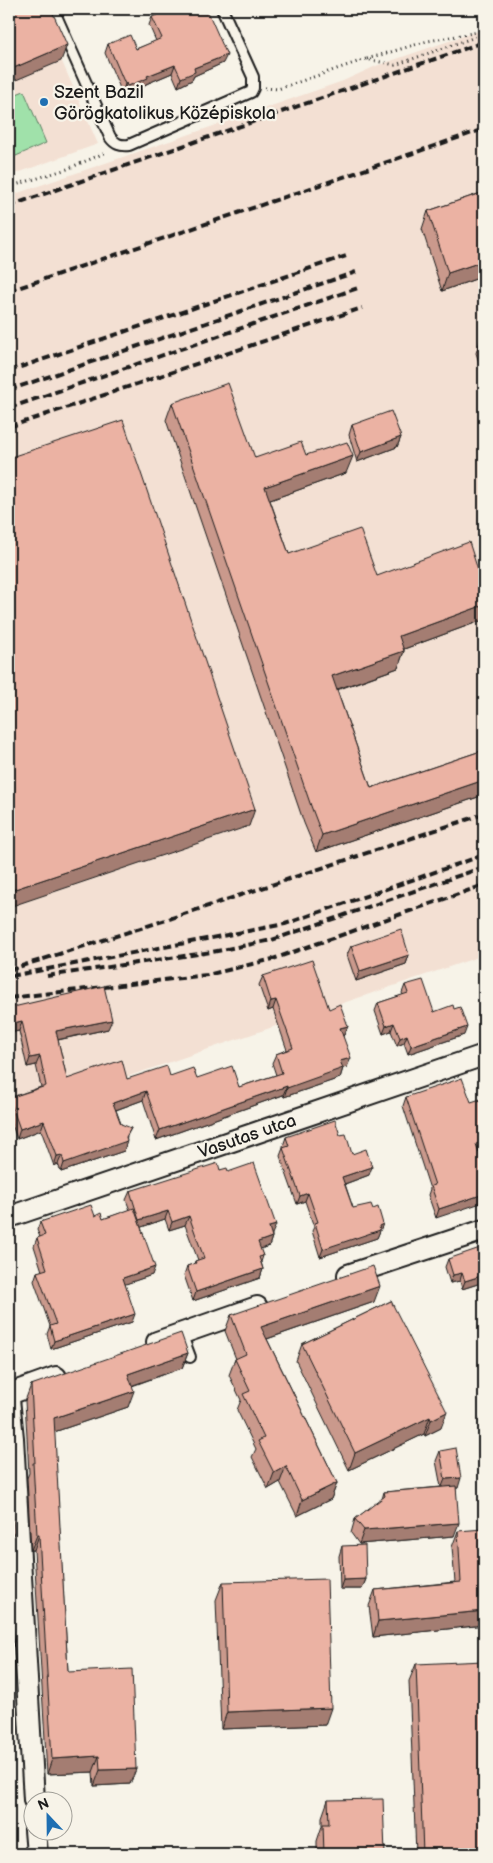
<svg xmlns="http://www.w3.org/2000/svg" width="493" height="1863" font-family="'Balsamiq Sans',sans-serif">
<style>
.built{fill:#f3e0d3}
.green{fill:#a0e1aa;stroke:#5e7e63}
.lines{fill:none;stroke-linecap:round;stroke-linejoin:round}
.service-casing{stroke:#1c1c1c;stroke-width:14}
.minor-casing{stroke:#1c1c1c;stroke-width:24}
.path{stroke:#1c1c1c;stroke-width:3;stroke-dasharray:1 4;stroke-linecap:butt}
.service{stroke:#f7f3e8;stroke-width:10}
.minor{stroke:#f7f3e8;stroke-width:20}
.rail{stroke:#1c1c1c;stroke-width:4;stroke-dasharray:8 4;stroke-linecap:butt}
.wall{fill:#ca998c;stroke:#1c1c1c}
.shaded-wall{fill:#a47d72;stroke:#1c1c1c}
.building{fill:#ebb2a3;stroke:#1c1c1c}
.poi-dot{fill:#1f6fb2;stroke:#f7f3e8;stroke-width:2}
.labels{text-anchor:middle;stroke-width:4.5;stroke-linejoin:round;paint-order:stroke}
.poi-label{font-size:18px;fill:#1c1c1c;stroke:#f7f3e8;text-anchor:start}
.street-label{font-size:18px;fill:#1c1c1c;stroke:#f7f3e8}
</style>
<rect width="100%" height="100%" fill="#f7f3e8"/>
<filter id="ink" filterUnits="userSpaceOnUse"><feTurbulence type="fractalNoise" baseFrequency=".02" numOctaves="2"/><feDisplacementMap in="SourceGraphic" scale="10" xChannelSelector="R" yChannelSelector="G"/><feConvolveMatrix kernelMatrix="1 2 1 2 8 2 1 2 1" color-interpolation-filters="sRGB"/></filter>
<g filter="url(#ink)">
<!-- built -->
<g class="built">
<polygon points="9,9 39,9 98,144 9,176"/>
<polygon points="484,29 484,955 9,1117 9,196 199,131 343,81 376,66"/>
</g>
<!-- green -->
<polygon class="green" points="24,91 46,143 9,159 9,97"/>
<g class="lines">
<defs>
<g id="service">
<path d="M53 9 110 137C115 144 120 146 129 145L251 92 253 88V77L222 9"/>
<polyline points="181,1333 190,1357"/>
</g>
<g id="minor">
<polyline points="9,1217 484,1055"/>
<polyline points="348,1275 484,1230"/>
<polyline points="157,1342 257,1307"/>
<polyline points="9,1394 56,1377"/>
<polyline points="9,1399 13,1438 34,1800"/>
<polyline points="35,1830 37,1854"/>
</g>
</defs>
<!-- service casing -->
<use href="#service" class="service-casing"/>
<!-- minor casing -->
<use href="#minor" class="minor-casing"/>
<!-- path -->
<g class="path">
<polyline points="367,59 428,41 484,31"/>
<polyline points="265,88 278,89 366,59 395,65 484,34"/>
<polyline points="9,187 67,169 107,152"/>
</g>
<!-- service -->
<use href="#service" class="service"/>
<!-- minor -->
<use href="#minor" class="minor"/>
<!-- rail -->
<g class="rail">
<polyline points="9,206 484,42"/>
<polyline points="9,291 484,129"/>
<polyline points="9,371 349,255"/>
<polyline points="9,390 356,272"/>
<polyline points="9,408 358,288"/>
<polyline points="9,427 362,308"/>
<polyline points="9,970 166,920 484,814"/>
<polyline points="11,976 285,924 484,855"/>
<polyline points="47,976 212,952 272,940 484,867"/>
<polyline points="9,998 207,975 273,959 484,885"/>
</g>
</g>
<!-- wall -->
<g class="wall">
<polygon points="152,17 223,63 194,76 192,80 178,87 172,73 146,84 145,86 125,95 124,91 122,93 105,53 108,44 136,49 156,41 149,25"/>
<polygon points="484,192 484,276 442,291 422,229 428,211"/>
<polygon points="482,335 484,335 484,378 476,353"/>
<polygon points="172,403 255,458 306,455 346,473 270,500 289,554 377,576 483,620 404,649 404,651 398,668 337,690 371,788 484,750 484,795 316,852 304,823 166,420"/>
<polygon points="352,425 401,437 397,447 357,462 349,435"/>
<polygon points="351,946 409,955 406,964 356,981 347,955"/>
<polygon points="263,976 329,1009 348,1026 344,1035 343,1036 347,1067 343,1068 340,1078 284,1097 283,1095 156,1140 143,1100 116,1110 121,1124 127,1137 124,1151 61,1172 58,1164 54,1166 41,1130 17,1139 9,1116 9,1098 41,1087 36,1065 27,1067 19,1031 9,1033 9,1008 108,1029 58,1040 67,1079 127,1079 170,1076 197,1078 239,1087 276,1075 272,1063 276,1054 287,1050 273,1009 268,1011 259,985"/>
<polygon points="405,985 434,1012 464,1035 408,1054 404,1043 397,1046 391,1031 383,1034 375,1011 378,1003 403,995 402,993"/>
<polygon points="406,1097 484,1149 479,1151 436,1218 428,1195 430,1189 403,1106"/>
<polygon points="340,1135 352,1154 369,1175 345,1184 353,1208 380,1232 379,1233 377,1238 320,1257 312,1231 314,1227 305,1201 297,1204 280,1156 283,1148 283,1146 286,1137"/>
<polygon points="220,1170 228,1172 272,1234 272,1237 269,1246 260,1249 263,1256 261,1262 263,1269 260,1278 193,1301 184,1275 187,1266 194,1264 195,1261 198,1260 185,1225 169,1230 165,1219 141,1227 152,1275 125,1284 132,1322 51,1349 47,1334 50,1326 34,1281 37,1272 42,1271 34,1246 37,1238 40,1237 37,1230 40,1222 95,1216 103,1219 130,1210 126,1200 130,1191"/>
<polygon points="448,1259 484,1260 484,1282 462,1289 460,1281 450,1283 445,1267"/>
<polygon points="391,1301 441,1428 425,1436 424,1434 349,1470 296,1361 302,1344"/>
<polygon points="374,1302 267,1339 337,1483 331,1499 297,1516 280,1482 268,1489 252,1457 256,1449 237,1410 241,1400 229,1375 235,1359 236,1359 225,1331 231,1315"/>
<polygon points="188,1353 182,1368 132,1386 128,1407 54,1432 68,1672 136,1769 130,1784 94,1786 93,1772 47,1774 34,1550 31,1550 27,1478 29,1473 25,1401 31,1385"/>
<polygon points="484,1412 484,1480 480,1421"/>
<polygon points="440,1451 458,1488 456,1488 454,1536 359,1544 351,1533 355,1519 382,1499 384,1492 441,1487 436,1461"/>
<polygon points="458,1531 484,1625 373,1637 369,1606 375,1590 455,1582 452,1547"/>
<polygon points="342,1546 366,1579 362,1589 340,1589 339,1556"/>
<polygon points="223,1582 325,1725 221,1729 216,1600"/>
<polygon points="416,1664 484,1854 416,1854 409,1681"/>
<polygon points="328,1800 385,1854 317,1854 317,1841 322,1826 322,1817"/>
</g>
<!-- shaded-wall -->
<g class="shaded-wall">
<polygon points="67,45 61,61 9,83 9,70"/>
<polygon points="227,55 223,63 194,76 192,80 178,87 181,78 194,68"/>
<polygon points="175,65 172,73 146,84 145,86 125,95 128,86 147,76"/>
<polygon points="127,83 124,91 122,93 125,84"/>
<polygon points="484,261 484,276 442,291 448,273"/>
<polygon points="401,437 397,447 357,462 361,452"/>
<polygon points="353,456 346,473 259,504 265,487"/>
<polygon points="484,605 484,616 483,620 393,653 399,636"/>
<polygon points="404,651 398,668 326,693 332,676"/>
<polygon points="484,780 484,795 316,852 322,835"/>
<polygon points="255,809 249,826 9,907 9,891"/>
<polygon points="409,955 406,964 356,981 360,971"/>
<polygon points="276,1000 273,1009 268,1011 271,1001"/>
<polygon points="112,1020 108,1029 52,1041 56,1031"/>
<polygon points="22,1021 19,1031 9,1033 9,1024"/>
<polygon points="394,1023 391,1031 383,1034 386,1026"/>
<polygon points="348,1026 344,1035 337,1038 340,1028"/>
<polygon points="467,1027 464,1035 408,1054 411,1046"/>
<polygon points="407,1035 404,1043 397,1046 400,1038"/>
<polygon points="40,1056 36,1065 27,1067 30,1058"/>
<polygon points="351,1058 347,1067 343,1068 340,1078 284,1097 287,1088 340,1061"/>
<polygon points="287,1086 283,1095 156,1140 160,1130"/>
<polygon points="146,1091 143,1100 110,1112 113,1103"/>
<polygon points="44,1121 41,1130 17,1139 20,1129"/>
<polygon points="131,1128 124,1142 127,1141 124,1151 61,1172 64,1163 126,1137"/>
<polygon points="484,1141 484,1149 473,1153 476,1144"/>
<polygon points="62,1155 58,1164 54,1166 57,1156"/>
<polygon points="372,1167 369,1175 339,1186 342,1177"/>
<polygon points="308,1193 305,1201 297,1204 300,1196"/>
<polygon points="484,1194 484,1202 436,1218 439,1209"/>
<polygon points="168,1211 165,1219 136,1229 139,1220"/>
<polygon points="189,1216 185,1225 169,1230 172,1222"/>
<polygon points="383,1224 377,1238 320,1257 323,1249"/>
<polygon points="276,1225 272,1234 266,1236 269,1227"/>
<polygon points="272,1237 269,1246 255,1251 258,1242"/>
<polygon points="155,1267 152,1275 120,1286 123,1278"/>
<polygon points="263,1269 260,1278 193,1301 196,1292"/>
<polygon points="462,1273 460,1281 450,1283 453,1275"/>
<polygon points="484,1275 484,1282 462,1289 465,1281"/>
<polygon points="380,1286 374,1302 255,1343 261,1327"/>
<polygon points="135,1314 132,1322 51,1349 54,1341"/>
<polygon points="188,1353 182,1368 122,1389 128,1374"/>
<polygon points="134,1391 128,1407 48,1434 54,1418"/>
<polygon points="447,1412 441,1428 425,1436 431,1420"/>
<polygon points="430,1417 424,1434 349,1470 355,1453"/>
<polygon points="286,1466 280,1482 268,1489 274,1473"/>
<polygon points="461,1478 458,1488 441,1489 445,1479"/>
<polygon points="337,1483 331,1499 297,1516 302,1500"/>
<polygon points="459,1523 454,1536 359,1544 364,1530"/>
<polygon points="14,1533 9,1548 9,1534"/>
<polygon points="37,1535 39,1535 34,1550 31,1550"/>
<polygon points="366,1579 362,1589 340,1589 343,1580"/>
<polygon points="484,1611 484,1625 373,1637 378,1621"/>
<polygon points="331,1708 325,1725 221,1729 227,1712"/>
<polygon points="99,1756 93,1772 47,1774 52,1759"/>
<polygon points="136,1769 130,1784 94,1786 100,1770"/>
</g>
<!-- building -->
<g class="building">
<polygon points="9,9 51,9 67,45 9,70"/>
<polygon points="171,9 204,9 206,13 208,12 227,55 194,68 195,72 181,78 175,65 147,76 148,78 128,86 127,83 125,84 108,44 130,35 136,49 162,38 152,17"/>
<polygon points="484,192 484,261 448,273 428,211"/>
<polygon points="482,335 484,335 484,342"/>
<polygon points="228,383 255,458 301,442 306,455 347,442 353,456 265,487 289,554 360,529 377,576 469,542 484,589 484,605 399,636 404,651 332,676 371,788 484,750 484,780 322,835 311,806 172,403"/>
<polygon points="391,411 401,437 361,452 352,425"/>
<polygon points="123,420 255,809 9,891 9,450 11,457"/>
<polygon points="401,929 409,955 360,971 351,946"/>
<polygon points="312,960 329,1009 340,1004 348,1026 340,1028 351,1058 340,1061 343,1068 287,1088 287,1086 160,1130 146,1091 113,1103 121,1124 131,1128 126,1137 127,1141 64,1163 62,1155 57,1156 44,1121 20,1129 9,1098 46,1086 40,1056 30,1058 22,1021 9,1024 9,1008 104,986 112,1020 56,1031 67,1079 122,1060 127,1079 167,1066 170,1076 193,1068 197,1078 232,1066 239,1087 282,1073 276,1054 293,1048 276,1000 271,1001 263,976"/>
<polygon points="423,980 434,1012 453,1005 454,1009 460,1007 467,1027 411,1046 407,1035 400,1038 394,1023 386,1026 378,1003 408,993 405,985"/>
<polygon points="462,1078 471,1102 484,1098 484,1141 476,1144 484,1166 484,1194 439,1209 431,1186 435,1185 406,1097"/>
<polygon points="335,1120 340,1135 346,1134 352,1154 366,1149 372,1167 342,1177 353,1208 371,1204 373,1209 378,1207 383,1224 379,1226 380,1230 323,1249 315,1223 318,1222 308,1193 300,1196 283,1148 289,1146 286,1137"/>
<polygon points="218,1163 220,1170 227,1168 228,1172 254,1163 276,1225 269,1227 272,1237 258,1242 263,1256 259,1257 263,1269 196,1292 187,1266 196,1263 195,1261 204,1258 189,1216 172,1222 168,1211 139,1220 130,1191"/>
<polygon points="91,1205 95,1216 101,1213 103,1219 134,1208 155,1267 123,1278 135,1314 54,1341 50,1326 56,1324 37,1272 47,1269 37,1238 45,1235 40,1222"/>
<polygon points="480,1248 484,1260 484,1275 465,1281 462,1273 453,1275 448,1259"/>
<polygon points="373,1266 380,1286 261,1327 337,1483 302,1500 286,1466 274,1473 258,1441 264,1438 243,1394 250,1391 235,1359 246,1354 231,1315"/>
<polygon points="391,1301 447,1412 431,1420 430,1417 355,1453 302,1344"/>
<polygon points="181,1333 188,1353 128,1374 134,1391 54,1418 68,1672 132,1669 136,1769 100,1770 99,1756 52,1759 39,1535 37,1535 33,1463 35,1463 31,1385"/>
<polygon points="456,1448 461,1478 445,1479 440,1451"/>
<polygon points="9,1462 10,1462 14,1533 9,1534"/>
<polygon points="456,1486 459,1523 364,1530 355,1519 385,1496 384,1492"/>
<polygon points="484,1529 484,1611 378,1621 375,1590 461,1582 458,1531"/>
<polygon points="365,1545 366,1579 343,1580 342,1546"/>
<polygon points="327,1579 331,1708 227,1712 223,1582"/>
<polygon points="484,1661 484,1854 423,1854 416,1664"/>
<polygon points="383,1799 385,1854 324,1854 323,1824 329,1824 328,1800"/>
</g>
</g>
<!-- markers -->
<circle class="poi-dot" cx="44" cy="102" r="5"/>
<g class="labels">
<!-- poi labels -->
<g class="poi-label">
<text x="54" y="98">Szent Bazil<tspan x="54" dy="21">Görögkatolikus Középiskola</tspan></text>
</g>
<!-- street labels -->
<g class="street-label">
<text transform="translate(247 1136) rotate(-19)" y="6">Vasutas utca</text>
</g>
</g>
<!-- margin -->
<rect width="493" height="1863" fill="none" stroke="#f7f3e8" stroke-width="30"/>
<rect x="15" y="15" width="463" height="1833" fill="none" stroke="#1c1c1c" stroke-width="2" filter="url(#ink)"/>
<!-- north arrow -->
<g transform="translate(48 1816) rotate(338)"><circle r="24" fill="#f7f3e8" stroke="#9f9d96"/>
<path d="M0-4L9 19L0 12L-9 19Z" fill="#1f6fb2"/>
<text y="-8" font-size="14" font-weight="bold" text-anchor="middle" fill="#1c1c1c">N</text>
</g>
</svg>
